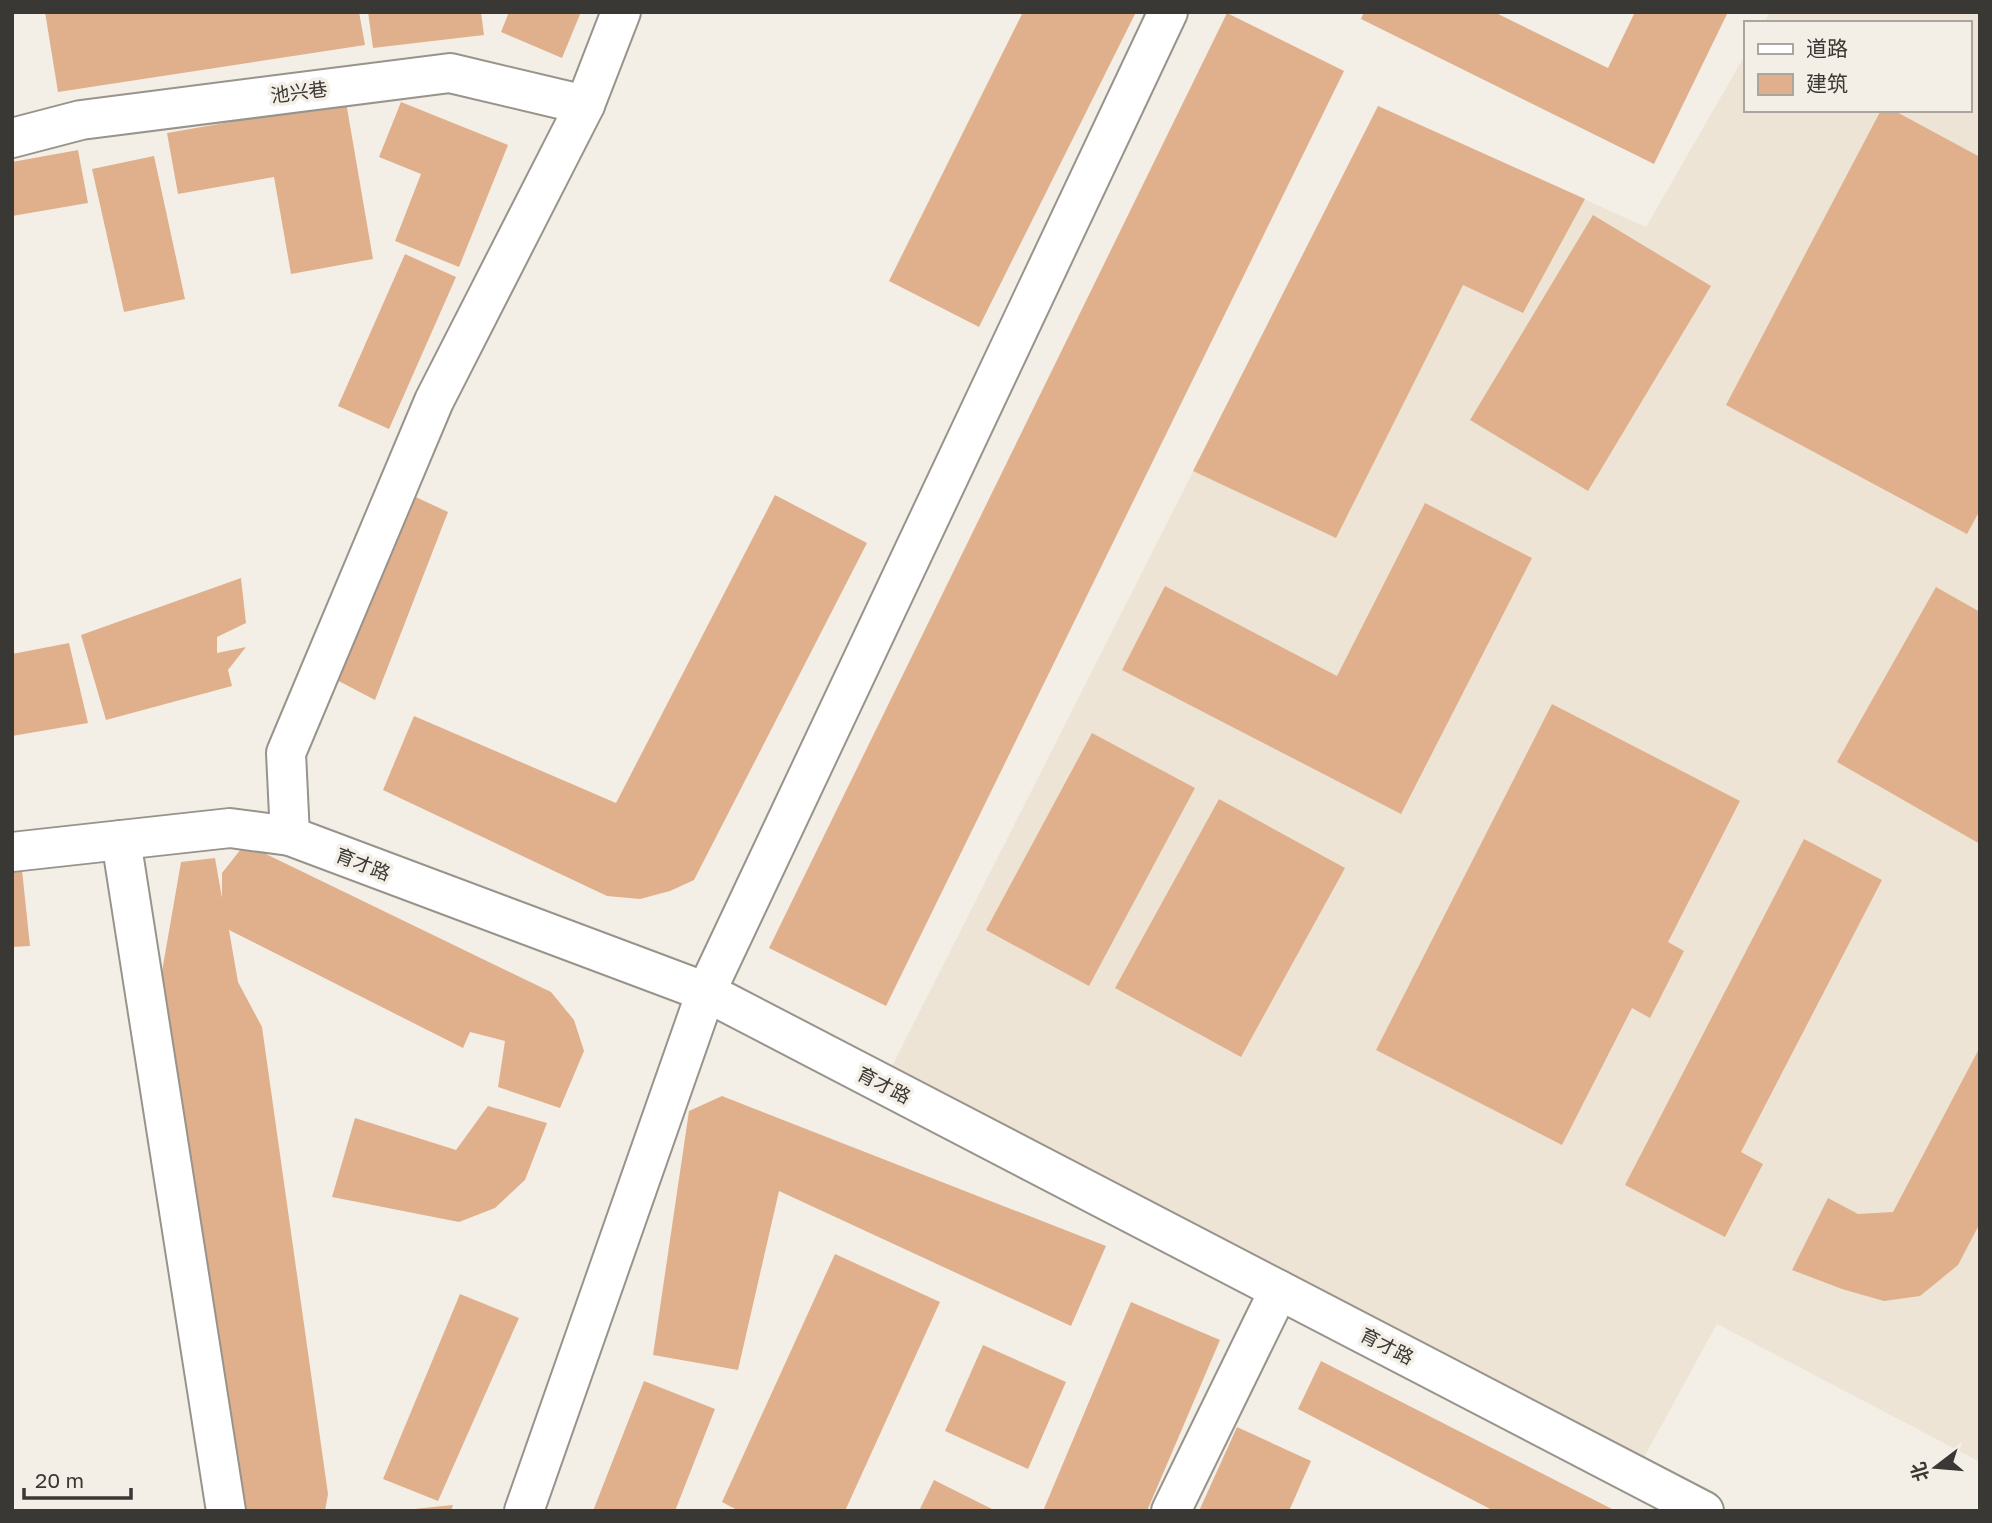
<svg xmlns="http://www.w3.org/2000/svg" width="1992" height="1523" font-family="'Golos Text','Noto Sans SC',sans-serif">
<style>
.built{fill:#ede4d5}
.building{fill:#e0b08d}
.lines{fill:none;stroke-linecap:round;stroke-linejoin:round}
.minor-casing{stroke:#98938b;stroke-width:42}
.minor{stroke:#fff;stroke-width:38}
.labels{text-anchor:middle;stroke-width:7;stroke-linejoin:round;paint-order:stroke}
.street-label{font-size:19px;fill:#3a3835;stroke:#f4efe6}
</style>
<rect width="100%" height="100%" fill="#f4efe6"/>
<!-- built -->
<polygon class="built" points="1770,12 1980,12 1980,1462 1717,1324 1641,1463 886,1078 1378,106 1646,227 1745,55 1745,110 1969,110 1969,23 1764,23"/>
<!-- building -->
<g class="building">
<polygon points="45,12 359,12 365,45 58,92"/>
<polygon points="368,12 481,12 484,35 373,48"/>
<polygon points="509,12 581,12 562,58 501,32"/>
<polygon points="1023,12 1136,12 979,327 889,281"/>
<polygon points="1364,12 1494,12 1608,68 1635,12 1728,12 1654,164 1361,19"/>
<polygon points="1227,13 1344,71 886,1006 769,948"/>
<polygon points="346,102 373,259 291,274 274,177 178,194 167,133"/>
<polygon points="401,102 508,145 459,267 395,241 421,174 379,157"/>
<polygon points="1378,106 1585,199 1523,313 1463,285 1336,538 1193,471"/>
<polygon points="1881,110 1893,110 1980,157 1980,510 1967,534 1726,405"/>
<polygon points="78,150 88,203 12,216 12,162"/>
<polygon points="154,156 185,299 124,312 92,169"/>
<polygon points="1593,215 1711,286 1588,491 1470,420"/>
<polygon points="405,254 456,277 389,429 338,406"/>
<polygon points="405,492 448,512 375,700 331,677"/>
<polygon points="775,495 867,543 694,880 670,891 640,899 607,896 383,790 414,716 616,803"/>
<polygon points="1425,503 1532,558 1401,814 1122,670 1165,586 1337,676"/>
<polygon points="241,578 246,623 217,637 217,653 246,647 228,670 232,686 106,720 81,635"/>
<polygon points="1936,587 1980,612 1980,844 1837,762"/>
<polygon points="69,643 88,723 12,736 12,654"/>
<polygon points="1552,704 1740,801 1668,942 1684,951 1650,1018 1632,1008 1562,1145 1376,1050"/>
<polygon points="1092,733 1195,788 1089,986 986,930"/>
<polygon points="1219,799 1345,868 1241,1057 1115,988"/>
<polygon points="1804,839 1882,880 1741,1152 1763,1164 1725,1237 1625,1185"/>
<polygon points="245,844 551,992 574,1020 584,1051 560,1108 498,1087 505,1041 470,1032 463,1048 229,930 238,982 262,1027 328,1494 325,1511 241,1511 160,983 181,862 215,858 222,898 222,873"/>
<polygon points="22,870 30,946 12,947 12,872"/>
<polygon points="1980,1047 1980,1223 1958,1265 1920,1296 1884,1301 1842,1289 1792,1270 1828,1198 1858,1214 1893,1212"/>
<polygon points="722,1096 1106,1246 1071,1326 779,1191 738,1370 653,1355 689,1111"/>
<polygon points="488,1106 547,1123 525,1180 495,1208 459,1222 332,1197 355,1118 456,1150"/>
<polygon points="835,1254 940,1302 845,1511 739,1511 722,1502"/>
<polygon points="460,1294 519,1318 438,1501 383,1479"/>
<polygon points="1131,1302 1220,1340 1147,1511 1043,1511"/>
<polygon points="983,1345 1066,1382 1028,1469 945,1431"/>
<polygon points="1321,1361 1616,1511 1494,1511 1298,1409"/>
<polygon points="644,1381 715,1409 675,1511 593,1511"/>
<polygon points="1237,1427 1311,1461 1289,1511 1199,1511"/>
<polygon points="934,1480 996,1511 919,1511"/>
<polygon points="453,1505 451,1511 414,1511 414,1509"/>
</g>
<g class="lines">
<defs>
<g id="minor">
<polyline points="12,138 81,120 450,73 585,105"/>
<polyline points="290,836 286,753 434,401 585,105 621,12"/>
<polyline points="121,840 226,1511"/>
<polyline points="12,852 230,828 290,836 706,992 1704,1511"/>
<polyline points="524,1511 706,992 1168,12"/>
<polyline points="1171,1511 1279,1290"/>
</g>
</defs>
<!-- minor casing -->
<use href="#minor" class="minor-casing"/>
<!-- minor -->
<use href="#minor" class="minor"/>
</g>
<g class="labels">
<!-- street labels -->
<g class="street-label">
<text transform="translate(299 92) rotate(-7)" y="7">池兴巷</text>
<text transform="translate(363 864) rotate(21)" y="7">育才路</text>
<text transform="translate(884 1085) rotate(27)" y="7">育才路</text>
<text transform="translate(1387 1346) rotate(27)" y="7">育才路</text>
</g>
</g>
<!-- border -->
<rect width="1992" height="1523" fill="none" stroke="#3a3835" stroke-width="28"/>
<!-- legend -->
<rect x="1744" y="21" width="228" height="91" fill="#f4efe6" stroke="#aaa69f" stroke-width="2"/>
<rect x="1758" y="44" width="35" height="10" fill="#ffffff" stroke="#aaa69f" stroke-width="2"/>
<text x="1806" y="56" font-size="21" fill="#3a3835">道路</text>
<rect x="1758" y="74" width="35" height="21" fill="#e0b08d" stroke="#aaa69f" stroke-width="2"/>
<text x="1806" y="91" font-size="21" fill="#3a3835">建筑</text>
<!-- north arrow -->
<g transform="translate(1936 1467) rotate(254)" stroke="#f4efe6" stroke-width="5" paint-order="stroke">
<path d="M0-5L12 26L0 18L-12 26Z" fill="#3a3835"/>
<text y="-10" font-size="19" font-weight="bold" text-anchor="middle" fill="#3a3835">北</text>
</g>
<!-- scale -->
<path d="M24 1488v10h107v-10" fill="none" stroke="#3a3835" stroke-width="3.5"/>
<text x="35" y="1488" font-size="21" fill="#3a3835" stroke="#f4efe6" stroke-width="5" paint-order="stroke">20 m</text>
</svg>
